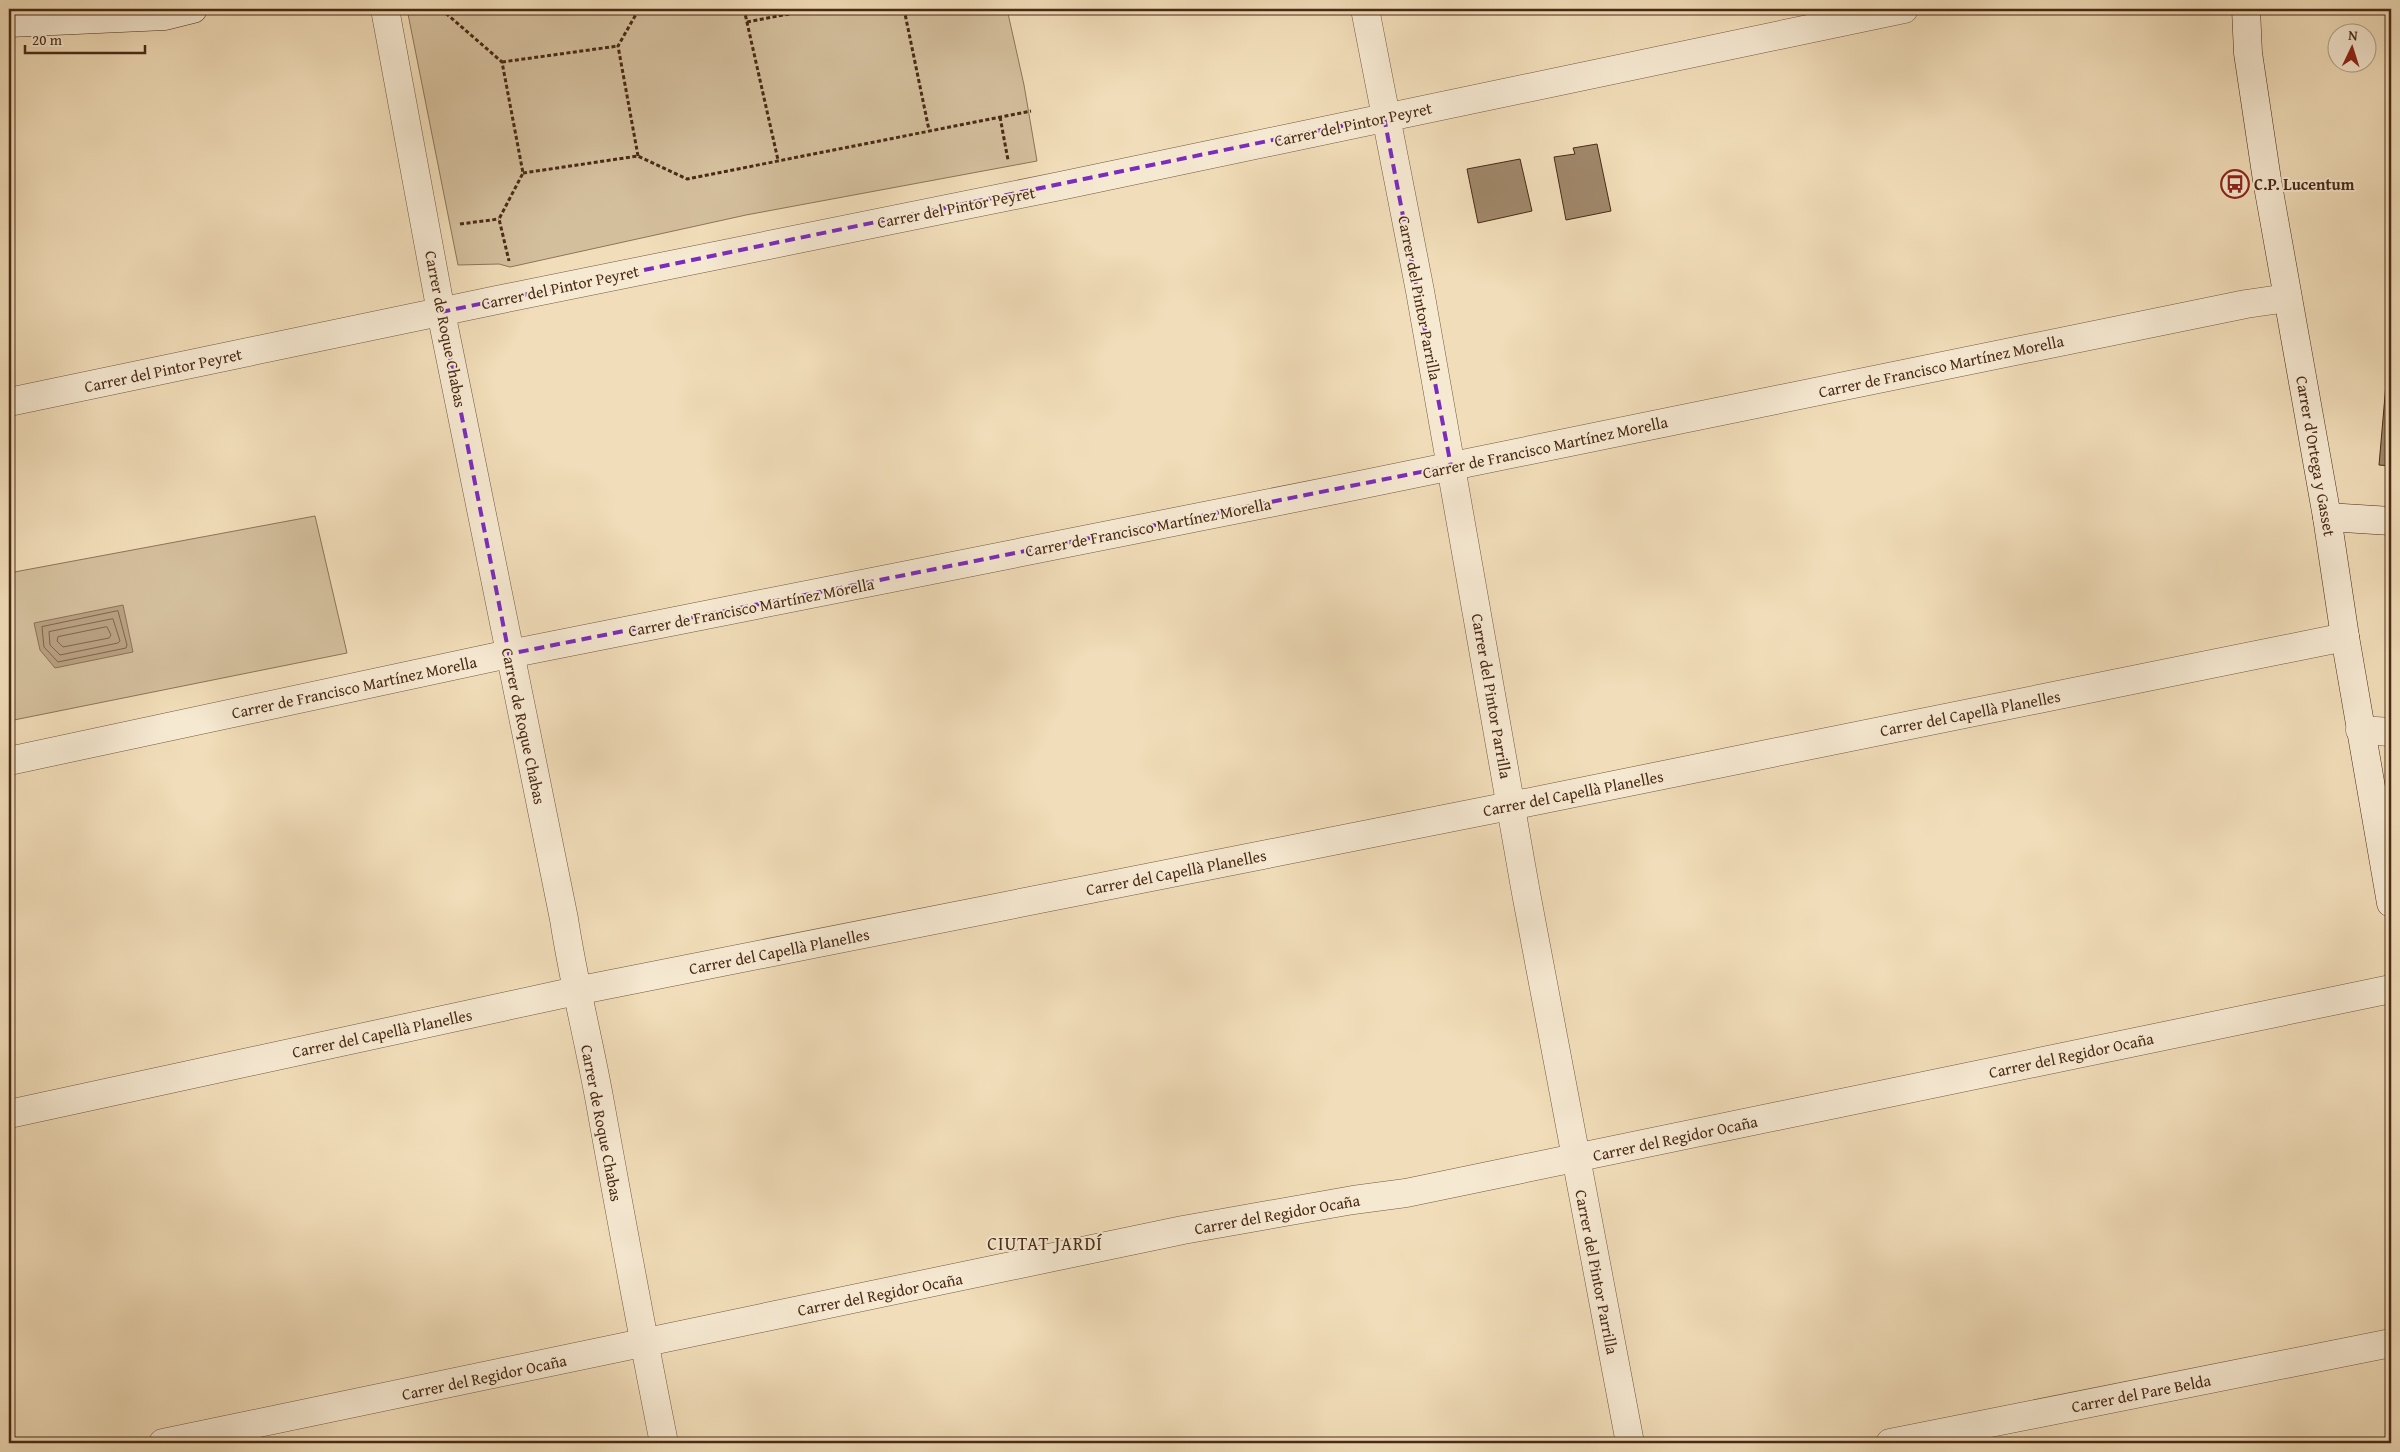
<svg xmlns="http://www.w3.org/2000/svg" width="2400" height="1452" font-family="'Gentium Book Plus',serif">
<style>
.green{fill:#d4bf9d;stroke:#8e7459}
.water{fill:#b8a081;stroke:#8c7156}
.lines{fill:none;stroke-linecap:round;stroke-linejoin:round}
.shore{stroke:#80654b;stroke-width:1}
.building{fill:#a0876a;stroke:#492a15}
.street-casing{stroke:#73573e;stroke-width:29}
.secondary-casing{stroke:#492a15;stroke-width:29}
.path{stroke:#492a15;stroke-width:3;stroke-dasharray:4 2.5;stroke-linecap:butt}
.street{stroke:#f6e9d2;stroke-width:28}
.secondary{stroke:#f6e9d2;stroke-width:28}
.marked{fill:none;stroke:#7b2cbf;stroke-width:4;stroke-dasharray:10 6;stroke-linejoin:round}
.labels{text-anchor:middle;stroke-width:4;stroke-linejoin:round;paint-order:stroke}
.street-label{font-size:16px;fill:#492a15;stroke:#f6e9d2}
.poi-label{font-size:16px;font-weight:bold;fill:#492a15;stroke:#f6e9d2;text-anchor:start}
.neighbourhood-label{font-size:18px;letter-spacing:1px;fill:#492a15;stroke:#f6e9d2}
</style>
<rect width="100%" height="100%" fill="#f1ddb9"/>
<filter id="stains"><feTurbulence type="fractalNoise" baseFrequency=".004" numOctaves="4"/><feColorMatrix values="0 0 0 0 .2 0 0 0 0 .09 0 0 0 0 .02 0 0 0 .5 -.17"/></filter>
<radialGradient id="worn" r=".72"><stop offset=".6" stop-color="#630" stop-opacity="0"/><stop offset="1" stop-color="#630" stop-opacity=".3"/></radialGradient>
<!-- green -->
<g class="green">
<polygon points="409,9 1007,9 1024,85 1037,161 746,215 510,267 499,264 458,265 408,14"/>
<polygon points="315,516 347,653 9,721 9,573"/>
</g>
<!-- water -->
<polygon class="water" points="123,605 133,652 55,668 40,650 34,623"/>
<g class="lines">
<!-- shore -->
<g class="shore">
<polygon points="118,611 127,645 126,648 58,662 44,647 42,627"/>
<polygon points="113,619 120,641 118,643 60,655 50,645 49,632"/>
<polygon points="107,627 111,635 109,638 63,647 57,641 58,637"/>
</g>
</g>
<!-- building -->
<g class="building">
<polygon points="1597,144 1611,211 1566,220 1554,157 1575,154 1573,148"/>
<polygon points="1520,159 1532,211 1478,223 1467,169"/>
<polygon points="2391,318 2391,361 2388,361"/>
<polygon points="2388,361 2391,361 2391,466 2379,465"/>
</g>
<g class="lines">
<defs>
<g id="street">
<path d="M385 9 441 312 564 919C573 979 588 1037 599 1097 620 1213 641 1328 664 1443"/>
<polyline points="1365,9 1420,291 1526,893 1630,1443"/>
<polyline points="9,402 497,300 1060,186 1904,9"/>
<polyline points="2360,730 2391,732"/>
<polyline points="9,761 509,654 1335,490 2246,304 2287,298"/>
<polyline points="9,1114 576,991 1525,803 2345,637"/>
<polyline points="163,1443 1183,1230 1353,1200 1406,1193 2391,989"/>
<polyline points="1890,1443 2391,1343"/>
</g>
<g id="secondary">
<polyline points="2246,9 2248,53 2267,180 2327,517 2345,637 2391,903"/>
<polyline points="9,23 165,16 193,9"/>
<polyline points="2327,517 2391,521"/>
</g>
</defs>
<!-- street casing -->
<use href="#street" class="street-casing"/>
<!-- secondary casing -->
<use href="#secondary" class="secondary-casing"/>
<!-- path -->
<g class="path">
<polyline points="441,9 502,62 523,173 499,219 509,261"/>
<polyline points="744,9 778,160"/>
<polyline points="904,9 929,130"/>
<polyline points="747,22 815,9"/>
<polyline points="502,62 618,46"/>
<polyline points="1000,117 1008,160"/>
<polyline points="638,156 618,46 639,9"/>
<polyline points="523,173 638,156 687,179 1031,111"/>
<polyline points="460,224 499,219"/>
</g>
<!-- street -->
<use href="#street" class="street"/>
<!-- secondary -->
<use href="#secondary" class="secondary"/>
</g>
<!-- marked area -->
<path class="marked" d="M1384 117 1451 466 509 654 441 312Z"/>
<!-- icons -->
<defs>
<symbol id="bus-ring" viewBox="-11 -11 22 22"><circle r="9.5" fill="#f6e9d2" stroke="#8f2418" stroke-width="1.5"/><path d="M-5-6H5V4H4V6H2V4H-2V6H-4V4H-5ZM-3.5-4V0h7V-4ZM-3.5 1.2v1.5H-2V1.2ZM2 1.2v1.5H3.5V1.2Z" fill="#8f2418"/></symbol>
</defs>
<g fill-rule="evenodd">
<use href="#bus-ring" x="2219" y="168" width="32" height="32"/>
</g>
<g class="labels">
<!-- street labels -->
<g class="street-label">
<text transform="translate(1353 124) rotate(-12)" y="6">Carrer del Pintor Peyret</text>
<text transform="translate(956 207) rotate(-11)" y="6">Carrer del Pintor Peyret</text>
<text transform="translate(560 287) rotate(-12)" y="6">Carrer del Pintor Peyret</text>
<text transform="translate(1420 298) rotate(79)" y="6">Carrer del Pintor Parrilla</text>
<text transform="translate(446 329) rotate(79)" y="6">Carrer de Roque Chabas</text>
<text transform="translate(1941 366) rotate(-12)" y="6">Carrer de Francisco Martínez Morella</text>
<text transform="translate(163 370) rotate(-12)" y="6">Carrer del Pintor Peyret</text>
<text transform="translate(1545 447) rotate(-12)" y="6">Carrer de Francisco Martínez Morella</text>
<text transform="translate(2316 456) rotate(80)" y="6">Carrer d'Ortega y Gasset</text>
<text transform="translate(1148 527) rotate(-11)" y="6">Carrer de Francisco Martínez Morella</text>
<text transform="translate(751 607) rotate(-11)" y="6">Carrer de Francisco Martínez Morella</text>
<text transform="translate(354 687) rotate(-12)" y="6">Carrer de Francisco Martínez Morella</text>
<text transform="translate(1492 696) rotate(80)" y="6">Carrer del Pintor Parrilla</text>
<text transform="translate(1970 713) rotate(-11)" y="6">Carrer del Capellà Planelles</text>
<text transform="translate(524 726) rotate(78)" y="6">Carrer de Roque Chabas</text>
<text transform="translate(1573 793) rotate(-11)" y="6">Carrer del Capellà Planelles</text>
<text transform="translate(1176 872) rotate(-11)" y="6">Carrer del Capellà Planelles</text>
<text transform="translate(779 951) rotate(-11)" y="6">Carrer del Capellà Planelles</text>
<text transform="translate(382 1033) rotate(-12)" y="6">Carrer del Capellà Planelles</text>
<text transform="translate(2071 1055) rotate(-12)" y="6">Carrer del Regidor Ocaña</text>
<text transform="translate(602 1123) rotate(79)" y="6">Carrer de Roque Chabas</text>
<text transform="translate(1675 1138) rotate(-12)" y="6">Carrer del Regidor Ocaña</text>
<text transform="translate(1277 1214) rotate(-10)" y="6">Carrer del Regidor Ocaña</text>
<text transform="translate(1597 1272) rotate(79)" y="6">Carrer del Pintor Parrilla</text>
<text transform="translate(880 1294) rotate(-11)" y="6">Carrer del Regidor Ocaña</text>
<text transform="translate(484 1377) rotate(-12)" y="6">Carrer del Regidor Ocaña</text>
<text transform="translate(2141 1393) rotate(-11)" y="6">Carrer del Pare Belda</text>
</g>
<!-- poi labels -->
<g class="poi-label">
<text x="2254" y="190">C.P. Lucentum</text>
</g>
<!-- neighbourhood labels -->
<g class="neighbourhood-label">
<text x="1045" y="1250">CIUTAT JARDÍ</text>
</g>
</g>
<!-- margin -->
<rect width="2400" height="1452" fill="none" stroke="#f1ddb9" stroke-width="30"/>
<rect x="10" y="10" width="2380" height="1432" fill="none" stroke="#492a15" stroke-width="2.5"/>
<rect x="15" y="15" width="2370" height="1422" fill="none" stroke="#492a15"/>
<!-- north arrow -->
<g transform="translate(2352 48) rotate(4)"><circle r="24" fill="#f6e9d2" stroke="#b19d86"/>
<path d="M0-4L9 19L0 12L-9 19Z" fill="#8f2418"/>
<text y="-8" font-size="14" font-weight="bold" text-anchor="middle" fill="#492a15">N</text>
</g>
<!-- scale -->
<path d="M25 45v8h120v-8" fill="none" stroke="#492a15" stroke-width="2.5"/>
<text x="32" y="45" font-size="15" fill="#492a15" stroke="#f6e9d2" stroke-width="4" paint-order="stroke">20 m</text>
<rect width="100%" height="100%" filter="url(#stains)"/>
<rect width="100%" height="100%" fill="url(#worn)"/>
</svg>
